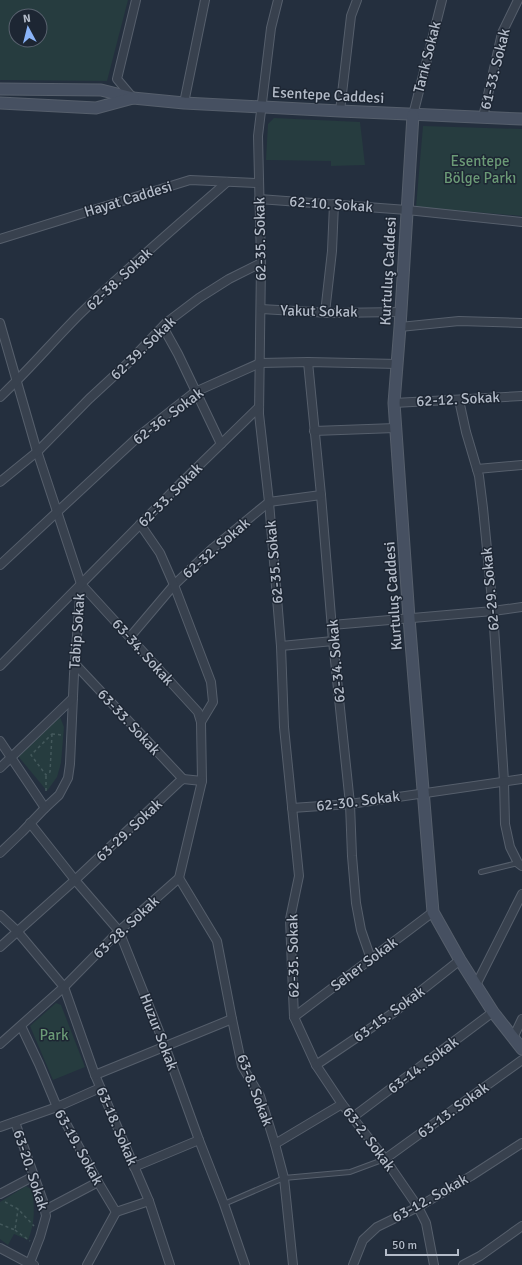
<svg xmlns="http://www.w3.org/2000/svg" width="522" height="1265" font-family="Signika,sans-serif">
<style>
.green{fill:#263c3f;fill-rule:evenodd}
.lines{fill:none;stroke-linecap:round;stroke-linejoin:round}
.lane-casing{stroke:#565f6c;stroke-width:6}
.street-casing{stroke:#565f6c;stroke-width:10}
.secondary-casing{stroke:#565f6c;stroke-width:13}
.path{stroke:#44595c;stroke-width:1.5;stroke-dasharray:3 3;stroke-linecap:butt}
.lane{stroke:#38414e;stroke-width:4}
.street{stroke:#38414e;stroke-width:8}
.secondary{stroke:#465061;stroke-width:11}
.labels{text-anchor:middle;stroke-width:3;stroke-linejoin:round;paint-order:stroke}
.street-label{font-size:15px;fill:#b4bcc9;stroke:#1d2633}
.park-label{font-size:15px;fill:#6b9a76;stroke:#1d2633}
</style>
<rect width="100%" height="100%" fill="#242f3e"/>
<!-- green -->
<g class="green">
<path d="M0 0H128L107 81 0 80ZM16 16H40V40H16Z"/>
<polygon points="274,118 360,122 365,165 331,166 331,161 266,160 268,124"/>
<polygon points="423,126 522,129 522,216 416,207"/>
<polygon points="60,717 64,727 61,763 57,777 47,791 18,756"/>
<polygon points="56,1003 61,1005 85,1067 53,1080 30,1026"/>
<path d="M26 1186 32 1190C35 1207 35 1224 28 1240L14 1234 8 1245 0 1239V1202Z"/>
</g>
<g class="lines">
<defs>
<g id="lane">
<polyline points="481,872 518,863"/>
<polyline points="224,1204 284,1178 350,1172 385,1159"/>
</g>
<g id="street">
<polyline points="278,0 271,28 258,136 261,263 259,414 269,502 281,646 284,727 299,876 290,919 294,1017 316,1065 342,1104 385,1159 418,1207 426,1223 434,1265"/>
<polyline points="133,98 117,79 136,0"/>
<polyline points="184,103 205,0"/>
<polyline points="340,111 351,16 357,0"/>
<polyline points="413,115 442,0"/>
<polyline points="483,117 502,33 518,0"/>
<polyline points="259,199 407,210 522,222"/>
<polyline points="0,239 190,180 258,183"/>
<polyline points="261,309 330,313 401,312"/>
<polyline points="325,313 332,251 334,204"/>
<polyline points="0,323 36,448 81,584 74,674 70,764 68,778 59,795 45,808 22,832 0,853"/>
<polyline points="163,327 178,354 221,444"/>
<polyline points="400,327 459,321 522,323"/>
<polyline points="308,362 321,495 333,641 350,804 352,856 356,903 361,930 371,959"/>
<path d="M0 397C28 371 53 341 80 314 127 268 178 225 227 182"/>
<polyline points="459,400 466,432 479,476 483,508 493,611 504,781 505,824 510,847 518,863 522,866"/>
<polyline points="394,403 522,396"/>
<polyline points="314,431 395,428"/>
<polyline points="477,469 522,465"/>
<polyline points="0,482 38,451 89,399 128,363 166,323 199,298 229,279 261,263"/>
<polyline points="0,565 139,436 195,392 260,363 308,362 398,364"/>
<polyline points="81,584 198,712 201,722"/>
<polyline points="332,625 493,611 522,607"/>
<polyline points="130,637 174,585 213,548 269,502 321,495"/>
<polyline points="281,646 333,641"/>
<polyline points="75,664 183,779"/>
<polyline points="0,666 181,483 259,407"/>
<polyline points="0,741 45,808"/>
<polyline points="0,768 73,698"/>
<polyline points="292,808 350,804 522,779"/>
<polyline points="30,823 75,880 119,931 165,1046 199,1140 224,1204 245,1265"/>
<polyline points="179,878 217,941 232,1019 242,1066 260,1096 275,1144 284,1178 293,1265"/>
<polyline points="0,915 17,931 64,987 95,1075 149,1201 170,1265"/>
<polyline points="0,947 75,880 179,782 183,779 202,781 201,722 213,702 211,682 174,585 160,553 140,524"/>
<polyline points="476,985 522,894"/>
<polyline points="294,1017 433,912"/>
<polyline points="21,1026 39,1064 57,1107 98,1182 116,1212 87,1265"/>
<polyline points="513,1038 522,1019"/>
<polyline points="0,1044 64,987 119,931 179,878 202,781"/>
<polyline points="316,1065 393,1013 460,960"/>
<polyline points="95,1075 232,1019"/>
<polyline points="353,1117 493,1012"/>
<polyline points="15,1122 34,1176 43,1201 46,1216 40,1237 29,1265"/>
<polyline points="0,1127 57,1107 100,1088"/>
<polyline points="275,1144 342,1104"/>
<polyline points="385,1159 522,1060"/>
<polyline points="134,1167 199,1140"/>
<polyline points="0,1194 34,1176"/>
<polyline points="45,1210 98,1182"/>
<polyline points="116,1212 149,1201"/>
<polyline points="0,1248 30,1264 34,1265"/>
<polyline points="353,1265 363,1240 377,1227 418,1207 471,1176 522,1143"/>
<polyline points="463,1265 480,1256 522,1226"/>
</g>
<g id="secondary">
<polyline points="0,89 101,90 133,98 184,103 340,111 522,119"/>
<polyline points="0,103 96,108 133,98"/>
<polyline points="413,115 400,327 394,403 409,618 433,912 460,960 493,1012 522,1049"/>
</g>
</defs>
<!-- lane casing -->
<use href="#lane" class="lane-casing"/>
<!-- street casing -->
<use href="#street" class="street-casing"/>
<!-- secondary casing -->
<use href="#secondary" class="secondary-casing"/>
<!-- path -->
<g class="path">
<polygon points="52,734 50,772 46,775 31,755"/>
<polyline points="52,734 62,735"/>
<polyline points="46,791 46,775"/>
<polyline points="5,1202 18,1209 34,1226"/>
<polyline points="0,1224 15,1230 18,1209"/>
<polyline points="15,1230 30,1241"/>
</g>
<!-- lane -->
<use href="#lane" class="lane"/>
<!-- street -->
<use href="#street" class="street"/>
<!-- secondary -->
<use href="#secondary" class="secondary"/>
</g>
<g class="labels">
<!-- street labels -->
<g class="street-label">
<text transform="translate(427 57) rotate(-76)" y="5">Tarık Sokak</text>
<text transform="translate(495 69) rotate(-76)" y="5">61-33. Sokak</text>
<text transform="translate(328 95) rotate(3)" y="5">Esentepe Caddesi</text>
<text transform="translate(128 199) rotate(-17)" y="5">Hayat Caddesi</text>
<text transform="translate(331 204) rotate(4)" y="5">62-10. Sokak</text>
<text transform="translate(260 239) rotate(-91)" y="5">62-35. Sokak</text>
<text transform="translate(388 271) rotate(-87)" y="5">Kurtuluş Caddesi</text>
<text transform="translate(119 279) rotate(-43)" y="5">62-38. Sokak</text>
<text transform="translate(319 311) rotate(1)" y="5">Yakut Sokak</text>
<text transform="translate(143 348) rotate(-44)" y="5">62-39. Sokak</text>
<text transform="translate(458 399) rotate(-3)" y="5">62-12. Sokak</text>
<text transform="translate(168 416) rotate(-37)" y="5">62-36. Sokak</text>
<text transform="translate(170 495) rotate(-45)" y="5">62-33. Sokak</text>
<text transform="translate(216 548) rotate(-41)" y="5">62-32. Sokak</text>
<text transform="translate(274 562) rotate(-95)" y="5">62-35. Sokak</text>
<text transform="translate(490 589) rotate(-95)" y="5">62-29. Sokak</text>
<text transform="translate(393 596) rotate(-94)" y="5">Kurtuluş Caddesi</text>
<text transform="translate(77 631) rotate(-86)" y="5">Tabip Sokak</text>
<text transform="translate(143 652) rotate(48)" y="5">63-34. Sokak</text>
<text transform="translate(336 661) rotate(-95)" y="5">62-34. Sokak</text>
<text transform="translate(129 722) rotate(47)" y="5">63-33. Sokak</text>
<text transform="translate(358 801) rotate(-7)" y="5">62-30. Sokak</text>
<text transform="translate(129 830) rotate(-43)" y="5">63-29. Sokak</text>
<text transform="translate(126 927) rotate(-43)" y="5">63-28. Sokak</text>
<text transform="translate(293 956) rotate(-91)" y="5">62-35. Sokak</text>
<text transform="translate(364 964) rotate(-37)" y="5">Seher Sokak</text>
<text transform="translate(389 1014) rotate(-36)" y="5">63-15. Sokak</text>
<text transform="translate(159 1032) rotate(69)" y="5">Huzur Sokak</text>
<text transform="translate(423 1065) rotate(-37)" y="5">63-14. Sokak</text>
<text transform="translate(255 1090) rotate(69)" y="5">63-8. Sokak</text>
<text transform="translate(453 1110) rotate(-36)" y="5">63-13. Sokak</text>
<text transform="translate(117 1126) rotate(67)" y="5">63-18. Sokak</text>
<text transform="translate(369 1139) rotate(53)" y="5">63-2. Sokak</text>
<text transform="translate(79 1147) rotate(61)" y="5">63-19. Sokak</text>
<text transform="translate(31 1170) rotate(72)" y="5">63-20. Sokak</text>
<text transform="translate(430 1198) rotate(-29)" y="5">63-12. Sokak</text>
</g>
<!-- park labels -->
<g class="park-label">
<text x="480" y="166">Esentepe<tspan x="480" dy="17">Bölge Parkı</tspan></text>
<text x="54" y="1040">Park</text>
</g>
</g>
<!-- north arrow -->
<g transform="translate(28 28) rotate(353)"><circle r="19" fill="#1d2633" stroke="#59626f"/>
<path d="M0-3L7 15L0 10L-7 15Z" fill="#8ab4f8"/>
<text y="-6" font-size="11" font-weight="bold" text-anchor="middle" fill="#b4bcc9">N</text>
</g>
<!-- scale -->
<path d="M386 1249v6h72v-6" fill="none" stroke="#b4bcc9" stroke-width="2"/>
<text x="392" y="1249" font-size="12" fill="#b4bcc9" stroke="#1d2633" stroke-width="3" paint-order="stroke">50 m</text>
</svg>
